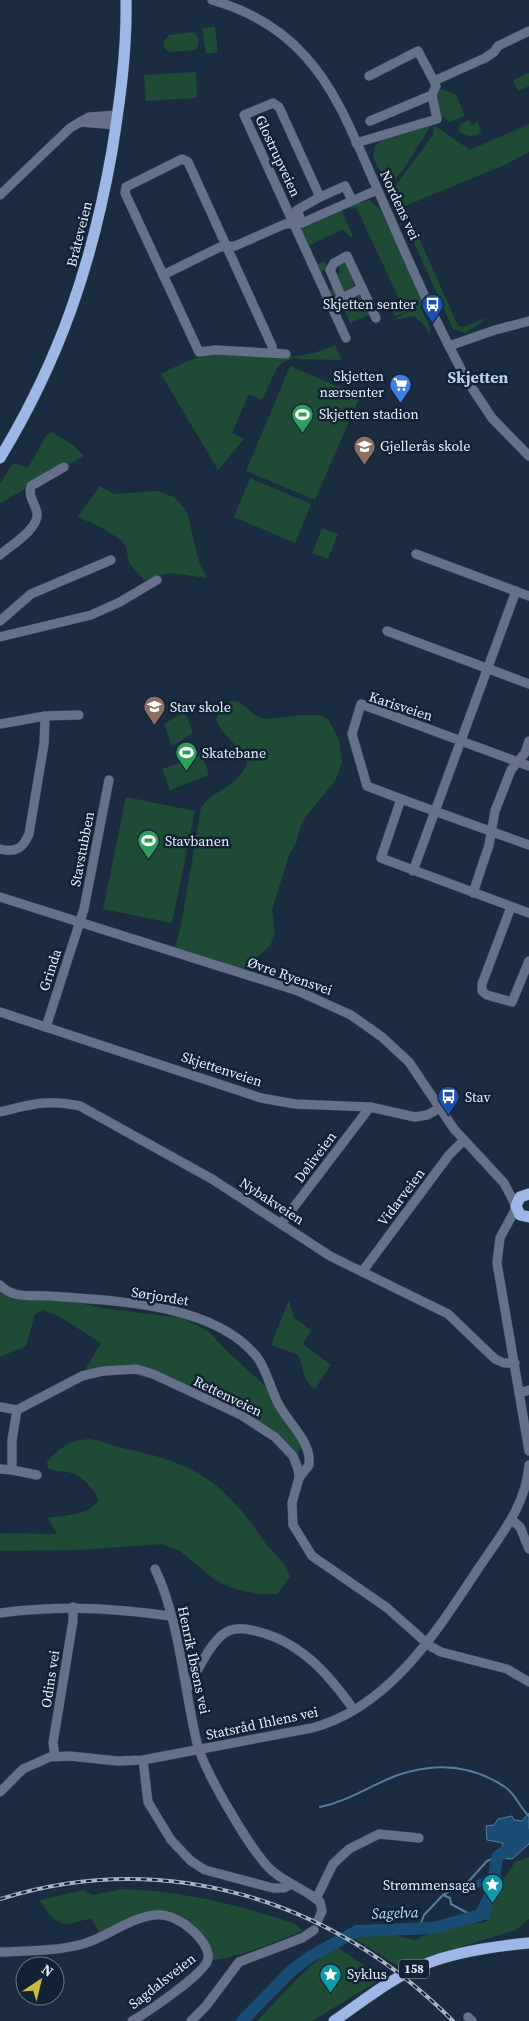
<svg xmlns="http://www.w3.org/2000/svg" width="529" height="2021" font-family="'Source Serif 4',serif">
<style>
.green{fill:#1f4a36}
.water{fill:#194d75;stroke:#557d9d}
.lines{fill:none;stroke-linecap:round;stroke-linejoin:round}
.stream{stroke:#557d9d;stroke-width:2}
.canal{stroke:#194d75;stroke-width:8}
.river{stroke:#194d75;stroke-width:12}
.minor-casing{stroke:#37475a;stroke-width:10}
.major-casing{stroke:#37475a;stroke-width:12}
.minor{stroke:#657188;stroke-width:9}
.major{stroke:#9eb7e7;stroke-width:11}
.rail-casing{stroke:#a6b3c2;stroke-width:4}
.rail{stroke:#122235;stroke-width:2;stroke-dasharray:5.5;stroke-linecap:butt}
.labels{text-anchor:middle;stroke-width:5;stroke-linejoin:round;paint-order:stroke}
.shield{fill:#122235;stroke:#a4b0bf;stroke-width:1}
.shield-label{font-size:12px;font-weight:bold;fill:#e2edfa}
.street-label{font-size:14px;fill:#e2edfa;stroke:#122235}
.poi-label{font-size:14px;fill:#e2edfa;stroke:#122235;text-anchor:start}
.water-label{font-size:15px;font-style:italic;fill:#c3dff9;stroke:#122235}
.quarter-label{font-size:16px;font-weight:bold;fill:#b9cee8;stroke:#122235}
</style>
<rect width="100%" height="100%" fill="#1b2c40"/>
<!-- green -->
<g class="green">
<polygon points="215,27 218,52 206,54 202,28"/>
<path d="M193 32C200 36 200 45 195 50L169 52 164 48V41L169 35Z"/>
<polygon points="196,72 197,98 146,101 144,75"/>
<polygon points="529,73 529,86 518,91 513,80"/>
<polygon points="442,89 456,95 465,116 450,122 440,115 436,100 439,90"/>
<polygon points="469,120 472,125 478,122 481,131 478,135 469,136 459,132 460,124"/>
<polygon points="432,124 405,167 388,188 373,157 375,146 388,136"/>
<polygon points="529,124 529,152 509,163 405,206 458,326 463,327 489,317 466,333 453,329 391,192 433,135 434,125 470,150"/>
<polygon points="369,200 380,209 424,304 420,306 430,328 429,335 426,327 414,316 393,320 411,310 395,316 391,308 401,303 356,207 351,209 351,206"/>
<polygon points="337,211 342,211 353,236 350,237 343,229 308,246 316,263 318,264 324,261 328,269 321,272 329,291 334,288 338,297 332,300 302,232 302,229"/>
<polygon points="347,263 355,287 353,291 344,295 336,280 340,270 338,266"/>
<polygon points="356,295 361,295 372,322 368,315 350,323 342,304 335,307"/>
<path d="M335 345 342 360 299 359 295 357 282 363 277 368 262 400 249 394 232 433 244 439 218 470 161 374C179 365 197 355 218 354 263 351 291 366 335 345Z"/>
<polygon points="290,366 360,396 315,500 246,471"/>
<polygon points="52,432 73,445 84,456 0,503 0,484 13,463 28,468 47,434"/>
<polygon points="250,478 311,504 295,543 234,517"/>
<polygon points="100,486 114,494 157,491 174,497 184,508 188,516 199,562 207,578 170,573 144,580 129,563 126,547 122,541 103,528 78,517"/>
<polygon points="322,528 338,534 328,559 312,553"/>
<path d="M232 701 239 702 258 717 266 719 301 715H321L328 719 339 740 342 763 335 781 307 815 300 828 297 841 289 855 272 910 275 933 270 946 243 969 173 955 181 925 201 808C213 789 241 786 247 762 240 746 222 736 216 719L225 704Z"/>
<polygon points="185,711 193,733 172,746 164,724"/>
<polygon points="202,755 209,775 170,790 162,769"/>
<polygon points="126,797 195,811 172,923 103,909"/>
<polygon points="0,1283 11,1292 58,1298 101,1308 183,1318 208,1331 228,1352 272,1392 300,1437 301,1448 298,1454 280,1439 160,1382 133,1374 85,1370 101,1343 60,1317 43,1310 35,1314 26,1346 0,1357"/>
<path d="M289 1300 294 1318 311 1330 303 1344 331 1365 315 1389C301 1379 305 1368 298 1355L271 1345Z"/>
<path d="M89 1439C100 1440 110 1445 122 1448 192 1462 223 1480 263 1540 271 1552 286 1562 290 1576L278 1594H257L232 1588 215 1580 180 1551 162 1544 80 1550 0 1551V1533L57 1534 48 1518C66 1515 87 1516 99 1500 92 1488 82 1474 67 1472 59 1471 55 1472 48 1468L47 1462C58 1448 71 1440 89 1439Z"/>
<path d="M529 1857V1919L516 1930 398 1966 350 1936 390 1934 415 1940C430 1932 447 1929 464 1923 472 1921 479 1925 487 1921L492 1897 515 1862Z"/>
<path d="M123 1889C184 1891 239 1905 296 1924L302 1931C270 1944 238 1959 203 1961L207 1952 181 1923 153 1917 99 1933 92 1919C83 1919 76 1923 68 1924 55 1924 45 1910 40 1900L84 1890 93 1895Z"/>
<polygon points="334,1945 383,1978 312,2021 257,2021 299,1977"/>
</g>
<!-- water -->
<polygon class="water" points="529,1813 529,1844 512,1859 502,1858 496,1851 502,1847 503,1843 487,1840 486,1826 494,1825 498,1819 512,1816 514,1820 522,1821"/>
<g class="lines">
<!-- stream -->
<g class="stream">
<path d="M320 1807C349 1801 371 1785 398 1775 436 1762 471 1764 505 1787 515 1793 520 1808 529 1816"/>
<polyline points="462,1885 470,1887"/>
<polyline points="443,1895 450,1898 451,1904 475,1917"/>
<polyline points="419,1928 424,1915 443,1895 469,1881 487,1861 497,1857"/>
</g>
<!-- canal -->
<g class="canal">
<polyline points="470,1887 493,1878"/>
<polyline points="486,1916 488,1908"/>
</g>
<!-- river -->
<polyline class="river" points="242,2021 291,1971 311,1956 357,1931 434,1928 480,1915 492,1892 497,1857 529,1835"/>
<defs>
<g id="minor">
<path d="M212 0C247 10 280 28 305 56 338 92 356 142 376 186 405 252 433 319 468 382L492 418 529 456"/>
<polyline points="369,76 418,51 434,81"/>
<polyline points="370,121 432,95 436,86 434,81 485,58 494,52 498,46 529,31"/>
<polyline points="80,122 116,125"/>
<polyline points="356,143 437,119 432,95"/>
<polyline points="0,195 70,128 89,117 118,115"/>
<polyline points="302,223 297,210 320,197"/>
<polyline points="163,275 220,247 235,246 285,224 302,223 377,190"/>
<polyline points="362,288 376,318"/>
<polyline points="331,304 362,288 347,256 334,263 330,270 342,298"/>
<polyline points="346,338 244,115 273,103 279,107 320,197 345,186 352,200"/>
<polyline points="449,346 495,330 529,321"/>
<polyline points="273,353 272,346 188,162 182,159 126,187 125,193 199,352 216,350 286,354"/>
<polyline points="416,554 529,596"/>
<path d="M0 555C11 545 39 529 37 513 35 502 28 498 31 486L64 467"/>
<polyline points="0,621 31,594 111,560"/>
<polyline points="387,631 529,684"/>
<polyline points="0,637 91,615 120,602 157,580"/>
<polyline points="0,724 45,716 79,715"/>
<polyline points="529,766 361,704 352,734 367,786 401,799 381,858 529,913"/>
<polyline points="401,799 529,845"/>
<path d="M0 849C16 853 23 848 29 834L44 744 45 716"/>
<polyline points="413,871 516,591"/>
<polyline points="473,893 489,845 495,811 511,770 525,753 529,741"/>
<polyline points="0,897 298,991 351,1015 382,1037 409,1062 454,1129 504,1183 516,1206"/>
<polyline points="511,907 482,984 482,991 487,995 512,1002 529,961"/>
<polyline points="0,1012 261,1098 295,1104 370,1107 415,1117 427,1115 440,1108"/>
<polyline points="46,1027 84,909 109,780"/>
<path d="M0 1112C31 1104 48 1099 80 1106L212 1179 330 1256 448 1314 495 1359 504 1363H515"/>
<polyline points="516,1208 500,1238 497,1263 529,1451"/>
<polyline points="281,1224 370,1107"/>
<polyline points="362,1272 449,1155 464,1140"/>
<path d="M0 1285C13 1299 33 1295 50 1296 114 1301 214 1303 257 1357 267 1370 271 1391 279 1405 289 1424 312 1442 309 1465L299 1478"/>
<polyline points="519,1393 529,1390"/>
<polyline points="0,1407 17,1410 82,1376 103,1371 137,1369 153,1374 241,1415 275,1437 293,1456 298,1469 299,1478 292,1503 293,1525 312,1556 386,1607 430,1646 441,1652 507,1669 529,1682"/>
<polyline points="17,1410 12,1440 12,1470 37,1475"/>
<polyline points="0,1469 12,1470"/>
<polyline points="512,1520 520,1527 529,1549"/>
<path d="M155 1569C179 1618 184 1689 197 1743 204 1771 249 1847 269 1868 284 1883 304 1888 320 1902L322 1911 318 1920"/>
<path d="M0 1613C63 1605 109 1608 171 1616"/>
<path d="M187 1689C197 1673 207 1648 222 1635 230 1628 242 1628 251 1630 298 1639 328 1673 354 1710"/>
<polyline points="55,1756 53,1743 73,1621 73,1607"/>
<polyline points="143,1760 148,1802 171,1840 191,1861 205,1870 273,1888 284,1888 291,1884"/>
<path d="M0 1792 23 1769 50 1757 70 1756 117 1761 143 1760 312 1728C389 1708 437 1631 478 1569 500 1536 526 1506 529 1465"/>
<polyline points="316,1899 333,1864 349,1849 379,1834 419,1838"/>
<path d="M0 1952C27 1951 57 1951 83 1944 107 1937 129 1918 154 1915 167 1913 182 1921 192 1930 199 1936 210 1949 208 1959 206 1973 146 2013 132 2021"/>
<polyline points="468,2017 472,2021"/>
<polyline points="191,2021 206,2006 239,1962 302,1938 314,1930"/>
</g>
<g id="major">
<path d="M0 458C60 359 92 264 112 151 120 100 127 51 126 0"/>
<polyline points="529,1194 520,1197 516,1206 520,1215 529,1217"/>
<path d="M334 2021C362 2002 390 1979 421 1966 450 1953 498 1946 529 1943"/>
</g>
</defs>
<!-- minor casing -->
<use href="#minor" class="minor-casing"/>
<!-- major casing -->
<use href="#major" class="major-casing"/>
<!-- minor -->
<use href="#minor" class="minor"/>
<!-- major -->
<use href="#major" class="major"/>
<defs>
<path id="rail" d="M0 1899C167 1847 332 1900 453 2021"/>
</defs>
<!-- rail casing -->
<use href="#rail" class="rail-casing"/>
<!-- rail -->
<use href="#rail" class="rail"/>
</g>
<!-- icons -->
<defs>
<symbol id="bus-pin" viewBox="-11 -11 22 30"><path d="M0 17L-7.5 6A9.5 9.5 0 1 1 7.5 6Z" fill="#1a4fb4" stroke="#122235"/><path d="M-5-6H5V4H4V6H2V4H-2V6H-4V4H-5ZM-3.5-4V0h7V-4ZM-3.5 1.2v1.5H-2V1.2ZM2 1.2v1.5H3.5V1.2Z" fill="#fff"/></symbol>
<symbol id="supermarket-pin" viewBox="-11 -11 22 30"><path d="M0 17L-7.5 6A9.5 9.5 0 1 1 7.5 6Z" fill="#3f7fe0" stroke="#122235"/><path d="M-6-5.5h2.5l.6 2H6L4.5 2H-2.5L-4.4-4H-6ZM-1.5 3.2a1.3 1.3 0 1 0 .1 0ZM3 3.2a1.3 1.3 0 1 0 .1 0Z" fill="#fff"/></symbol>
<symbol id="stadium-pin" viewBox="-11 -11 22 30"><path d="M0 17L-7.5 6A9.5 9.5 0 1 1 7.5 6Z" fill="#2e9e5b" stroke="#122235"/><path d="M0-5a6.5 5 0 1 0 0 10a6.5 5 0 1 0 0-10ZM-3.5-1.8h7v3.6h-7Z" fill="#fff"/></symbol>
<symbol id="school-pin" viewBox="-11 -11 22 30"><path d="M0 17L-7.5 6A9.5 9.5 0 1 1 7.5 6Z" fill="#8d6e63" stroke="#122235"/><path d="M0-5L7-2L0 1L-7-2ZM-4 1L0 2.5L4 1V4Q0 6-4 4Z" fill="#fff"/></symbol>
<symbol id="sight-pin" viewBox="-11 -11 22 30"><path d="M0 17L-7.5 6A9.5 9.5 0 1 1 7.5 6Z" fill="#0f9aa8" stroke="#122235"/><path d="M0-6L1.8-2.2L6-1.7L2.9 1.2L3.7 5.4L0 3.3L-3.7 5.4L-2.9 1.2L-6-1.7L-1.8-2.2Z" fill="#fff"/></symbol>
</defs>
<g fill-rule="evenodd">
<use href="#bus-pin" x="420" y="292" width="25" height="34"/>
<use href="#supermarket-pin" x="388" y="372" width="25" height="34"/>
<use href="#stadium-pin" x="290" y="402" width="25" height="34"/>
<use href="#school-pin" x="352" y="434" width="25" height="34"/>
<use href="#school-pin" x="142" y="694" width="25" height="34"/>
<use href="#stadium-pin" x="174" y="740" width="25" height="34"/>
<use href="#stadium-pin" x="136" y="828" width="25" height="34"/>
<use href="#bus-pin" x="436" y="1084" width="25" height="34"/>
<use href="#sight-pin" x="480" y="1872" width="25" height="34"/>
<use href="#sight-pin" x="318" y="1962" width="25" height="34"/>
</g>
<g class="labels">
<!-- shield labels -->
<rect class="shield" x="399" y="1959.5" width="30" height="19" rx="4"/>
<g class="shield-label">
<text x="414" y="1973">158</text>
</g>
<!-- street labels -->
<g class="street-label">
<text transform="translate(278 156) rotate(65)" y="5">Glostrupveien</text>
<text transform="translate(400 205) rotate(65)" y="5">Nordens vei</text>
<text transform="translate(79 234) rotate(-76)" y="5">Bråteveien</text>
<text transform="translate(401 706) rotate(18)" y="5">Karisveien</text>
<text transform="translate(82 849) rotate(-79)" y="5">Stavstubben</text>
<text transform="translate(50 970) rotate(-72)" y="5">Grinda</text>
<text transform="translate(290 976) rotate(19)" y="5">Øvre Ryensvei</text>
<text transform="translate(222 1069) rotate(18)" y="5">Skjettenveien</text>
<text transform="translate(315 1157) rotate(-53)" y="5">Døliveien</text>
<text transform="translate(401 1197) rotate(-53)" y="5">Vidarveien</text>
<text transform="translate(272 1201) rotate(33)" y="5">Nybakveien</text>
<text transform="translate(160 1296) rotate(9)" y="5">Sørjordet</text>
<text transform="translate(228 1396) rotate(26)" y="5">Rettenveien</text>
<text transform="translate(194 1660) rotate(78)" y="5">Henrik Ibsens vei</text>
<text transform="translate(50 1679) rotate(-81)" y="5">Odins vei</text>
<text transform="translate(262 1723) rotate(-12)" y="5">Statsråd Ihlens vei</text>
<text transform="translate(162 1981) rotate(-38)" y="5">Sagdalsveien</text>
</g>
<!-- poi labels -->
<g class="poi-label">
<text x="416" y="309" text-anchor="end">Skjetten senter</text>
<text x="384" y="381" text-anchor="end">Skjetten<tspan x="384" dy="16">nærsenter</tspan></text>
<text x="319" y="419">Skjetten stadion</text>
<text x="380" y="451">Gjellerås skole</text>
<text x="170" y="712">Stav skole</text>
<text x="202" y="758">Skatebane</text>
<text x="165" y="846">Stavbanen</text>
<text x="465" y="1102">Stav</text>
<text x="476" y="1890" text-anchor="end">Strømmensaga</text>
<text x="347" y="1979">Syklus</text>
</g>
<!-- water labels -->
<g class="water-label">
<text transform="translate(395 1913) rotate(-2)" y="5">Sagelva</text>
</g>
<!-- quarter labels -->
<g class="quarter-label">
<text x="478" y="383">Skjetten</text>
</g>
</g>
<!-- north arrow -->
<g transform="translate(40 1981) rotate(35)"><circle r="24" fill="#122235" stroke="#657384"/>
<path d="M0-4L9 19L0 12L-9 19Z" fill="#c7bb3c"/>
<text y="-8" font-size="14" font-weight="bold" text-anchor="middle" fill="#e2edfa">N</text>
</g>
</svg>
